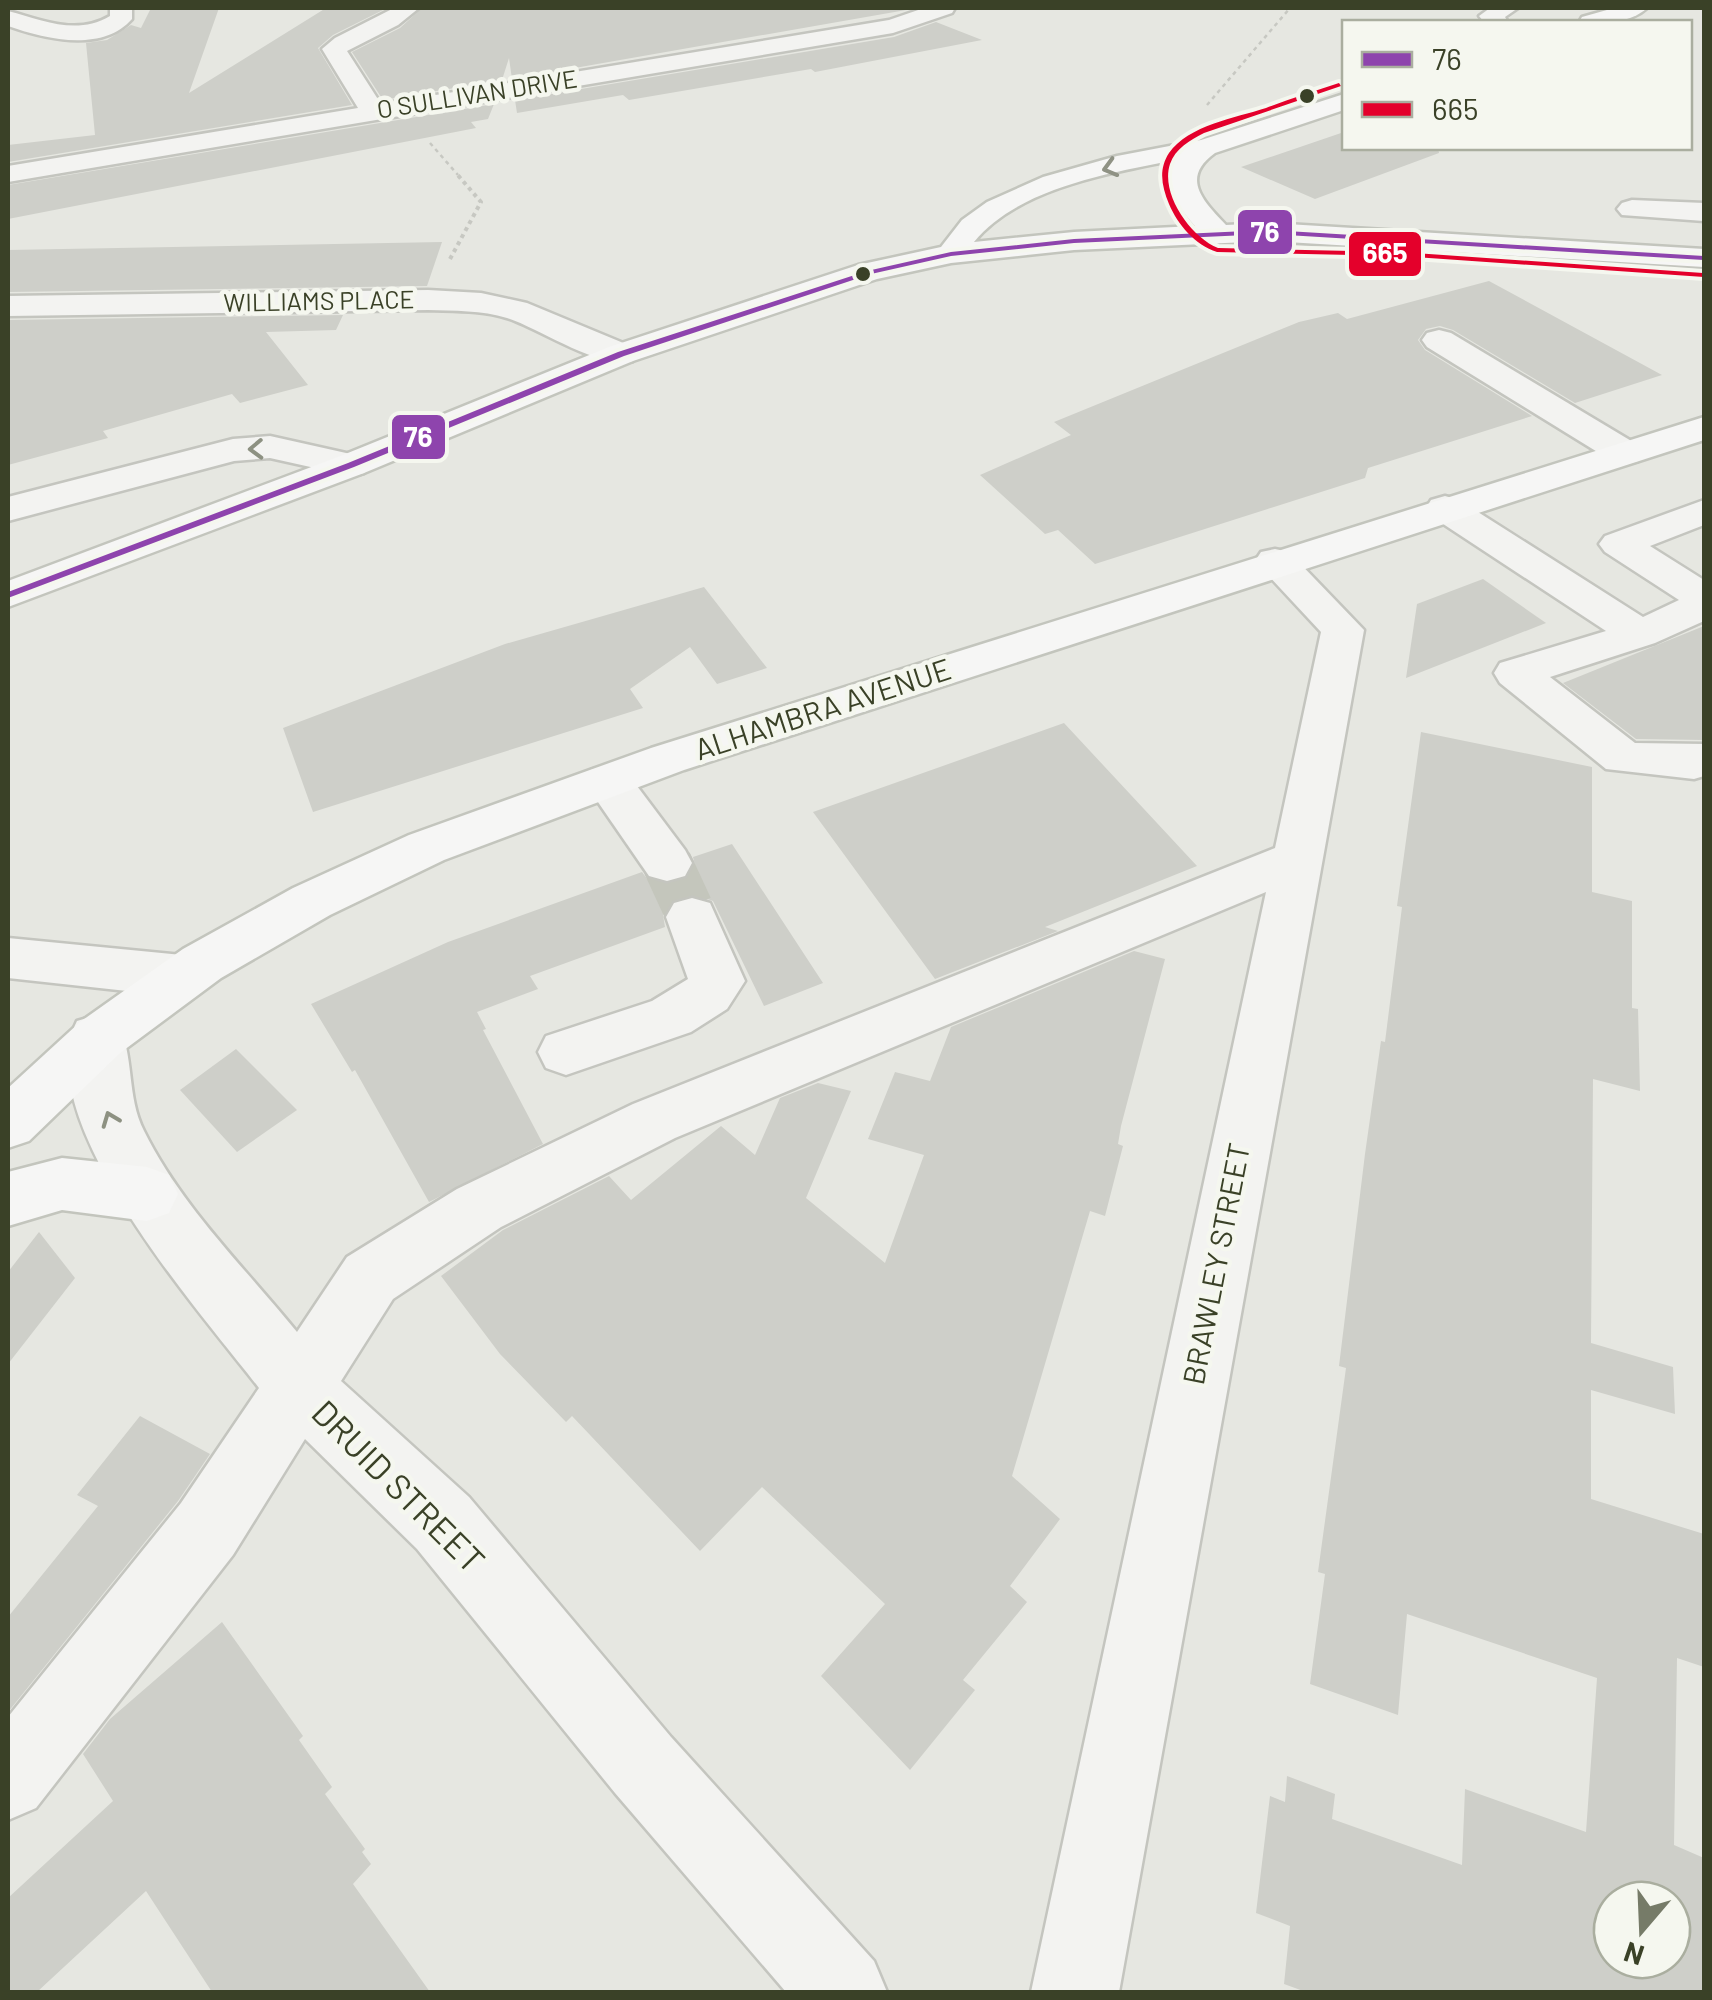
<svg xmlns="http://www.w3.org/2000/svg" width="1712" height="2000" font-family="Barlow,sans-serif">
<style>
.building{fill:#cecfc9;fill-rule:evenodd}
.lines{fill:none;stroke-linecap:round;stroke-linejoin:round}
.minor-tunnel{stroke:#c4c6bc;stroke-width:50;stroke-dasharray:50 25;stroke-linecap:butt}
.minor-casing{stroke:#c4c5bf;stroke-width:5}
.major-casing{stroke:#c3c5bd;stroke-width:5}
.path-far1{stroke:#c7c8c2;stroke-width:2.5;stroke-dasharray:4 4;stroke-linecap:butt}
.path{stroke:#c7c8c2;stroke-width:4;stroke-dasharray:4 4;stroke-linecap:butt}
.minor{fill:#f3f3f1;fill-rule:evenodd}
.major{fill:#f6f6f5;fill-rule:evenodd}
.bus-1-casing{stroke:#f5f7ef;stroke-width:8}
.bus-2-casing{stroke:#f5f7ef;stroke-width:8}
.bus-1{fill:#8e44ad;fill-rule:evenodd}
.bus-2{fill:#e4002b;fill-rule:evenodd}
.oneway{stroke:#8f9284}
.oneway2{stroke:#8d9182}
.bus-dot{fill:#3a4127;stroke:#f5f7ef;stroke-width:4}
.labels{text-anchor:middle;stroke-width:9;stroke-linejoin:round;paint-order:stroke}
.far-street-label{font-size:25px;fill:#3a4127;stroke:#f5f7ef}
.street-label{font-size:30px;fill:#3a4127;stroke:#f5f7ef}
.near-street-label{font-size:35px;fill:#3a4127;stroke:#f5f7ef}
.line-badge{stroke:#f5f7ef;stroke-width:4}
.badge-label{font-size:28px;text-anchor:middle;font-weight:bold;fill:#fff}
</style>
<rect width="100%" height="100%" fill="#e6e7e1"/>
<!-- building -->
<g class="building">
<polygon points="151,8 219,8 189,93 326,8 387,8 333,35 318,48 352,105 8,162 8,145 95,135 86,43 107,40 131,25 141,28"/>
<polygon points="422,8 899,8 906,10 512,79 509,58 502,80 383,100 352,52 400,28"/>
<polygon points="936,22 982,40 815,72 811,69 629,100 623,95 517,113 515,100 894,37"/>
<polygon points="494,104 488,119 471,122 476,128 8,219 8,185"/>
<polygon points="1344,132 1344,148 1438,148 1439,153 1315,199 1241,167"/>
<polygon points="442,242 427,286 8,292 8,250"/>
<polygon points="1489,281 1662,375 1575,403 1453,330 1440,326 1426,329 1418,340 1425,350 1532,416 1368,468 1365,478 1095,564 1058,530 1045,534 980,475 1071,435 1054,422 1299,322 1338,313 1347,319"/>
<polygon points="343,315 336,330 266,332 308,385 240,403 232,394 103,431 108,438 8,465 8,320"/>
<polygon points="1483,579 1546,623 1406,678 1417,604"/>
<polygon points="704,587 767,668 717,684 690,647 630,689 643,708 313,812 283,728 505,644"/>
<polygon points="1704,626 1704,740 1636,739 1563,683"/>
<polygon points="1064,723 1197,866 1045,927 1058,931 935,979 813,812"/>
<path d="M1421 732 1592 767V892L1632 901V1008L1638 1009 1640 1091 1593 1079 1591 1343 1673 1367 1675 1414 1591 1390V1499L1704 1534V1667L1677 1658 1674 1845 1704 1858V1992H1306L1284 1984 1290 1926 1256 1913 1270 1796 1285 1802 1287 1776 1335 1794 1332 1819 1462 1865 1465 1789 1586 1832 1597 1678 1407 1614 1398 1715 1310 1684 1325 1574 1318 1572 1346 1368 1339 1366 1365 1154 1381 1041 1385 1042 1402 907 1397 906ZM1612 1900H1672V1960H1612Z"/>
<polygon points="732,844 823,983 764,1006 713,901 693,894 671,901 663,915 665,927 530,976 538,989 477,1012 486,1029 483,1030 543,1144 429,1202 355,1070 352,1072 311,1004 448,942 642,872 648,880 666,885 686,880 695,865 693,857"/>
<polygon points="1134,951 1165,959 1121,1126 1118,1144 1123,1146 1105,1216 1090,1211 1012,1476 1060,1519 1010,1586 1027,1602 963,1680 975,1690 910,1770 821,1676 885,1604 762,1487 700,1551 572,1416 566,1422 500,1354 441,1276 503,1230 609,1176 631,1200 721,1126 755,1155 780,1098 818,1083 851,1091 806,1198 885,1263 924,1155 868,1139 895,1072 930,1081 951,1027"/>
<polygon points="236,1049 297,1110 237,1152 180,1090"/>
<polygon points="39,1232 75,1278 8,1364 8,1272"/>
<polygon points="140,1416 210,1454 178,1501 8,1712 8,1617 98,1506 77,1495"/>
<polygon points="222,1622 303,1736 299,1740 332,1787 325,1794 365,1849 362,1852 371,1864 353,1884 430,1992 212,1992 146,1891 37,1992 8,1992 8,1898 113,1801 83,1754 110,1719"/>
</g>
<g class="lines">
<!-- minor-tunnel -->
<polyline class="minor-tunnel" points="667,863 692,917"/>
<defs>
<g id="minor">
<path d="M110 8H132V19C102 53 45 39 8 26V11C43 20 76 36 110 16Z"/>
<polygon points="394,8 419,8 398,25 347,51 381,104 889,20 924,8 955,8 952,13 893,33 8,182 8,166 358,108 322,49 335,38"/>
<polygon points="1490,8 1518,8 1505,17 1508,22 1484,22 1479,16"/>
<polygon points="1632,200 1704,203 1704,221 1622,215 1617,209 1622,203"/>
<path d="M428 290 481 293 527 303 633 347 638 354 633 361C599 370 541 329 507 318 482 310 454 311 428 310L8 316V296Z"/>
<polygon points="1439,330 1451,333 1638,445 1644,453 1638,461 1625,464 1612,461 1427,347 1422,340 1427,333"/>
<polygon points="270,436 364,457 370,465 364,473 351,476 270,458 234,461 8,521 8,497 233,439"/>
<polygon points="1445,496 1459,500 1643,617 1679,600 1605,552 1599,544 1605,536 1704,500 1704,525 1650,546 1704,580 1704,621 1655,643 1550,677 1635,743 1704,744 1704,776 1694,779 1606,769 1500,683 1494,673 1500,663 1606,631 1431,516 1426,508 1431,500"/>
<path d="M1275 549 1289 552 1364 630 1119 1992H1031L1266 892 675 1138 501 1227 393 1299 341 1381 469 1497 671 1737 874 1961 887 1992H786L615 1793 417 1549 305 1439 233 1555 36 1808 8 1820V1717L181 1503 259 1388C202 1314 27 1118 77 1021L97 1015 117 1021C135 1055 126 1096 144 1131 181 1206 245 1268 297 1332L347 1257 457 1189 633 1104 1275 848 1321 632 1255 561 1261 552Z"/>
<polygon points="608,765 625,770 685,850 692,863 685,876 667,881 649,876 591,792 584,781 591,770"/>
<polygon points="692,898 710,903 745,981 727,1009 691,1032 566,1075 546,1068 538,1052 546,1036 652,1001 688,979 666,917 674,903"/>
<polygon points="8,938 182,955 201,961 209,976 201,991 182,997 8,978"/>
</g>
<g id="major">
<path d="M1614 8H1647C1630 24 1601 23 1579 22L1582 17Z"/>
<path d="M1344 94V110L1215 153C1180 178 1203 201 1226 225L1268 223 1704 249V267L1268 241 1074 250 951 263 877 279 633 361 364 473 8 607V581L338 457 609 347 858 265 941 247 962 220 987 202 1043 177 1117 156 1201 140ZM1175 160C1159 184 1180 208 1195 226L1074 232 974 242C1018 188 1110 173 1175 160Z"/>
<polygon points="1704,417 1704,440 684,770 444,860 330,915 221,978 120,1053 29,1141 8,1148 8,1088 80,1022 183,949 293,888 409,835 651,748"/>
<polygon points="62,1158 147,1167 169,1175 178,1194 169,1213 147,1221 62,1210 8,1226 8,1172"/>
</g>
</defs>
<!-- minor casing -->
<use href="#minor" class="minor-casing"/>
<!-- major casing -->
<use href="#major" class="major-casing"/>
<!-- path-far1 -->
<g class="path-far1">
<polyline points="1207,105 1290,8"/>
<polyline points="430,143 458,175"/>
</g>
<!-- path -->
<polyline class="path" points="450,259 481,202 456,173"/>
<!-- minor -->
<use href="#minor" class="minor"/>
<!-- major -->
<use href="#major" class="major"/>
<defs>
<polygon id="bus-1" points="1268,230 1704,256 1704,260 1268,234 1074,243 951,256 871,274 624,356 354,467 8,598 8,592 348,463 618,352 867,271 951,252 1074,239"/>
<path id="bus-2" d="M1339 83 1341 86 1204 133C1190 140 1175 149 1170 164 1160 194 1191 237 1218 248L1400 252 1703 273 1704 277 1400 256 1217 252C1195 245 1178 225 1169 204 1162 187 1158 170 1169 153 1189 125 1235 118 1266 108 1290 99 1314 91 1339 83Z"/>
</defs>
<!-- bus-1 casing -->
<use href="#bus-1" class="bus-1-casing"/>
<!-- bus-2 casing -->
<use href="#bus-2" class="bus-2-casing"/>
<!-- bus-1 -->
<use href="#bus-1" class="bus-1"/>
<!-- bus-2 -->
<use href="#bus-2" class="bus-2"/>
</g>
<!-- one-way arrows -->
<defs><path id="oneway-chevron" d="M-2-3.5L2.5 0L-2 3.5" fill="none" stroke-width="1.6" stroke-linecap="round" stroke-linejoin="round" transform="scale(2.5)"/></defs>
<use class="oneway" href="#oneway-chevron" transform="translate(1110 168) rotate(164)"/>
<g class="oneway2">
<use href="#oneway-chevron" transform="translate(256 449) rotate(178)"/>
<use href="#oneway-chevron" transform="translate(110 1119) rotate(-111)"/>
</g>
<!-- markers -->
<g class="bus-dot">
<circle cx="1307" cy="96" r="9"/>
<circle cx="863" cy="274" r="9"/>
</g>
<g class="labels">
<!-- far-street labels -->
<g class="far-street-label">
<text transform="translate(477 94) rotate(-9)" y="9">O SULLIVAN DRIVE</text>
<text transform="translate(319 301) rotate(-1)" y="9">WILLIAMS PLACE</text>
</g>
<!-- street labels -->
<g class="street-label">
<text transform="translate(823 710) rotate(-18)" y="10">ALHAMBRA AVENUE</text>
<text transform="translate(1217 1264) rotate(-79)" y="10">BRAWLEY STREET</text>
</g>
<!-- near-street labels -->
<g class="near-street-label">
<text transform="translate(398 1487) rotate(45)" y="12">DRUID STREET</text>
</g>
</g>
<g class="line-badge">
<rect x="1236" y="208" width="58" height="48" rx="10" fill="#8e44ad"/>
<rect x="1347" y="230" width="76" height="48" rx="10" fill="#e4002b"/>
<rect x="390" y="413" width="57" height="48" rx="10" fill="#8e44ad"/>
</g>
<g class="badge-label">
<text x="1265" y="242">76</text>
<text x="1385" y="263">665</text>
<text x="418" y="447">76</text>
</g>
<!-- border -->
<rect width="1712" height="2000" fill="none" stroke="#3a4127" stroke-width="20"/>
<!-- legend -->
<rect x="1342" y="20" width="350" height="130" fill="#f5f7ef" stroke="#aaae9f" stroke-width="2.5"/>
<rect x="1362" y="52" width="50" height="15" fill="#8e44ad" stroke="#aaae9f" stroke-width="2.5"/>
<text x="1432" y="70" font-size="30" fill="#3a4127">76</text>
<rect x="1362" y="102" width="50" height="15" fill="#e4002b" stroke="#aaae9f" stroke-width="2.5"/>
<text x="1432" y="120" font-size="30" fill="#3a4127">665</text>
<!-- north arrow -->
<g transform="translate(1642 1930) rotate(199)"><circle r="48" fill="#f5f7ef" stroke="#aaae9f" stroke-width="2.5"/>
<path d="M0-8L18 38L0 25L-18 38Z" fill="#767b68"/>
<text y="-15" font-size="28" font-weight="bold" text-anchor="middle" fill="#3a4127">N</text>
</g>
</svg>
